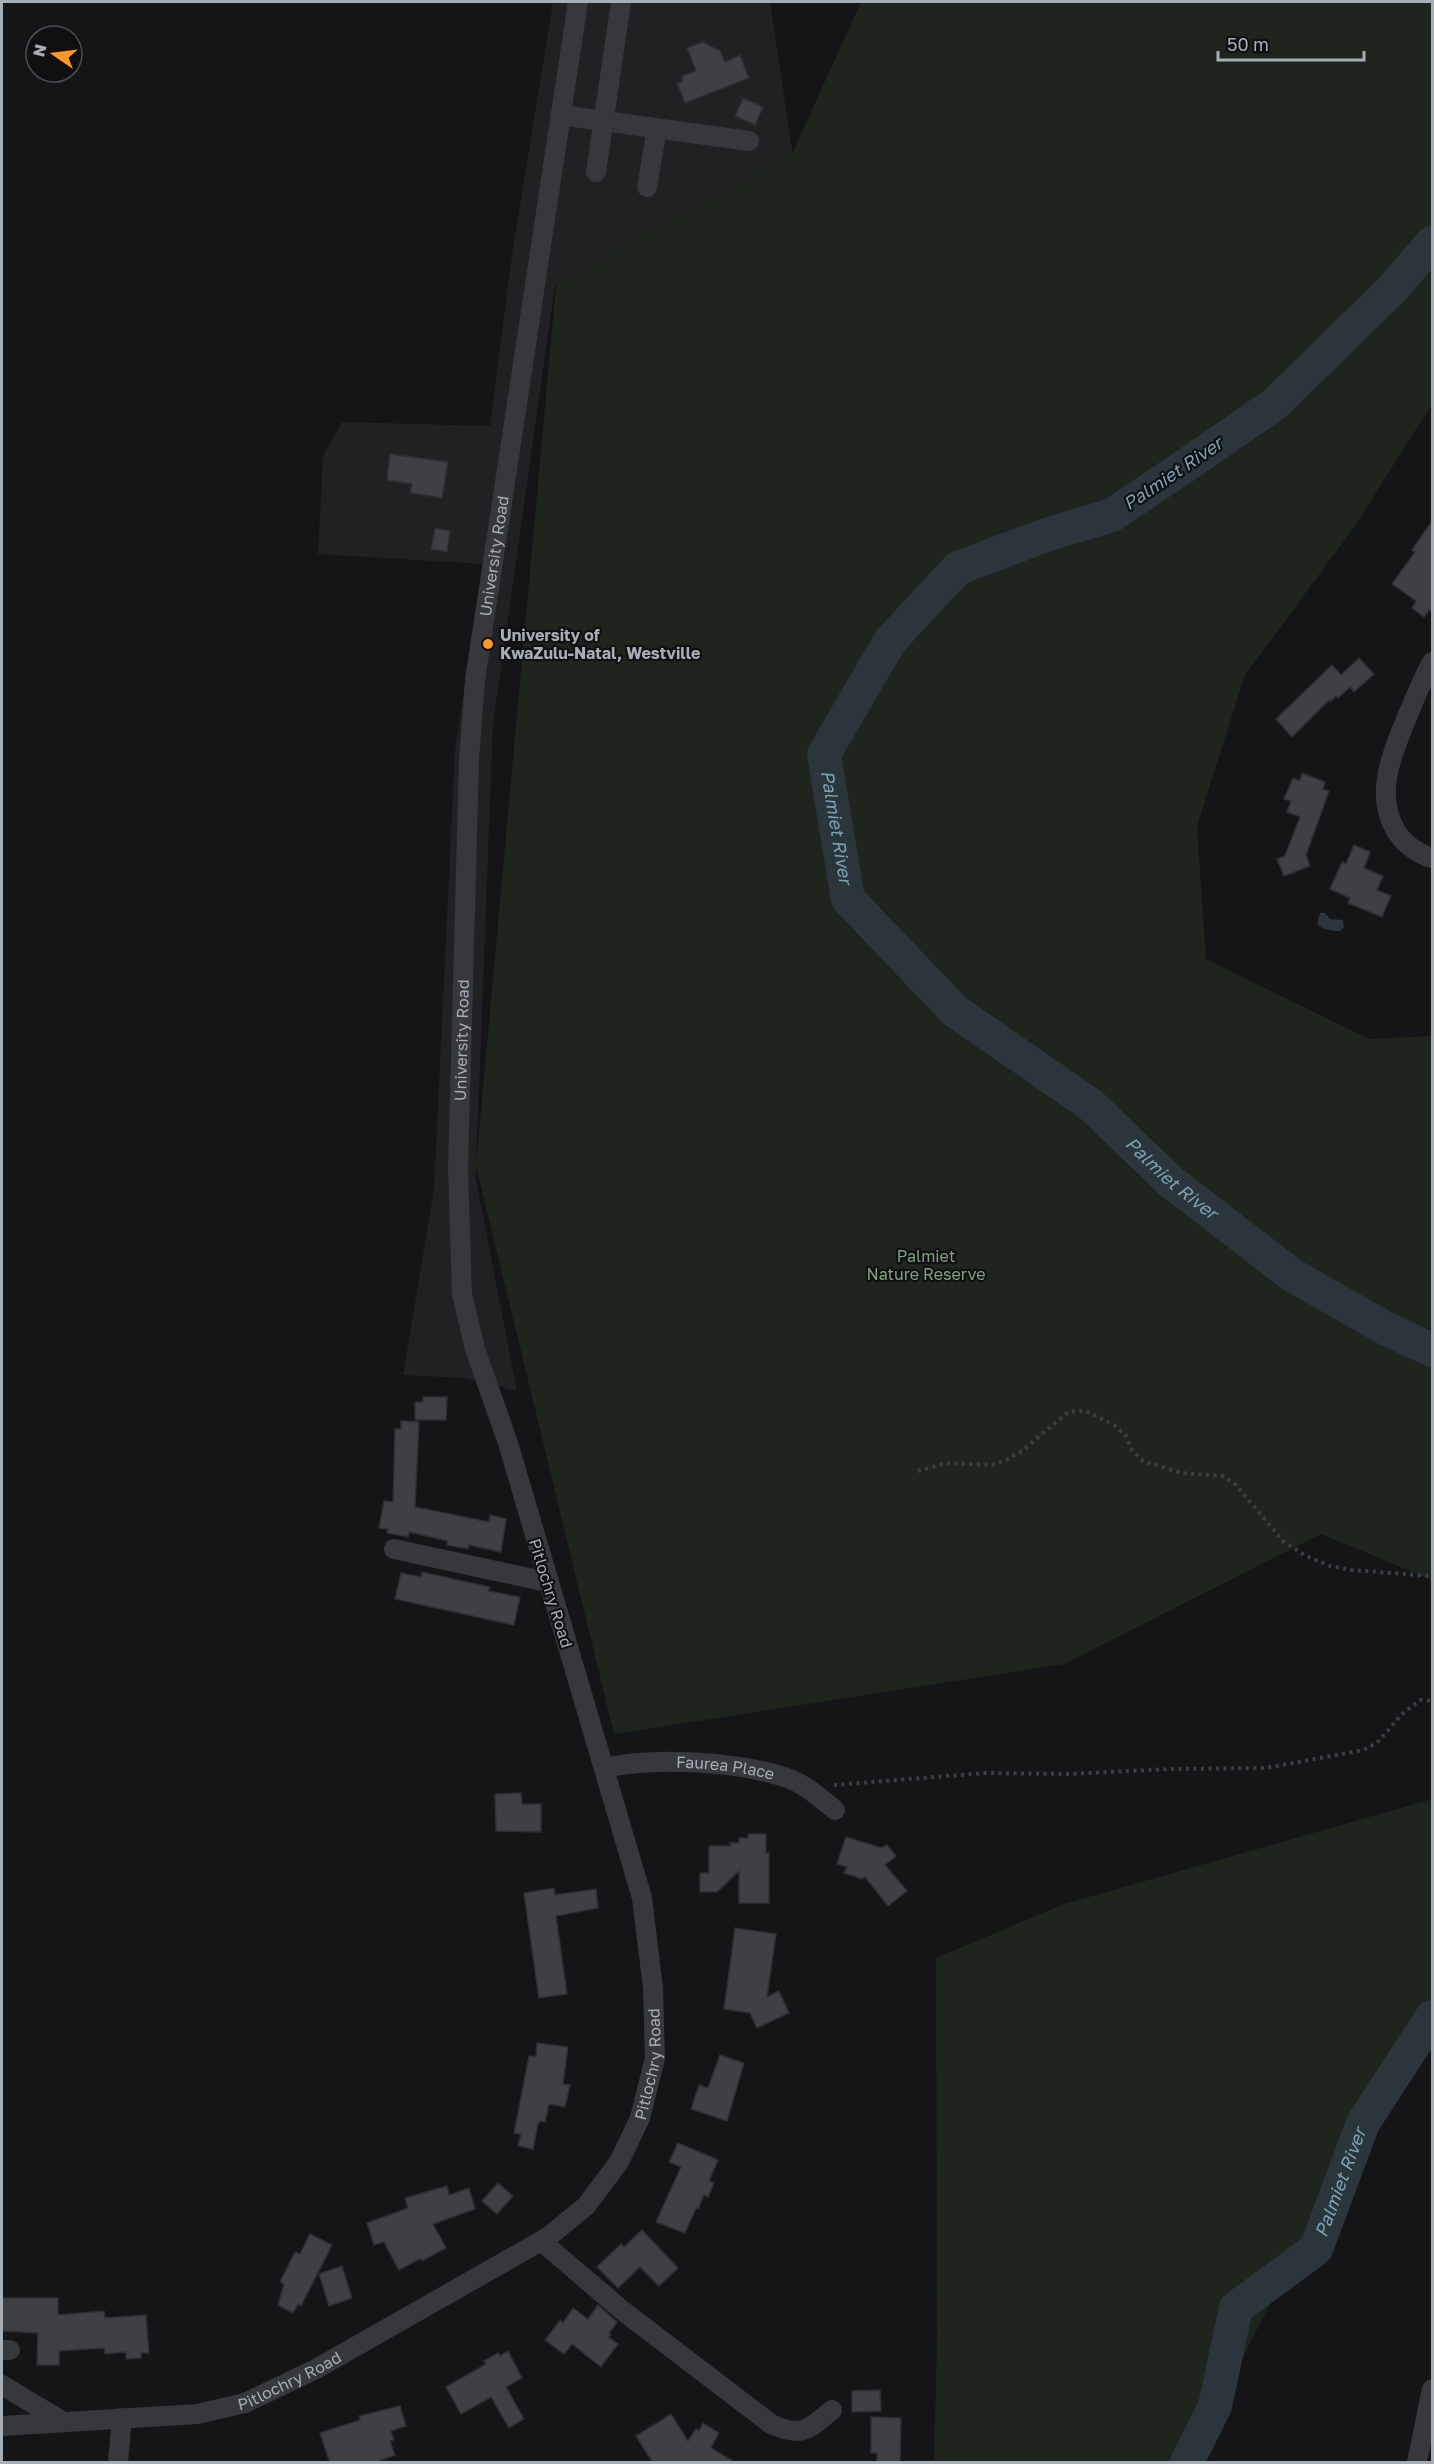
<svg xmlns="http://www.w3.org/2000/svg" width="1434" height="2464" font-family="'Golos Text',sans-serif">
<style>
.built{fill:#212124}
.green{fill:#1d251d}
.water{fill:#2a363c}
.lines{fill:none;stroke-linecap:round;stroke-linejoin:round}
.river{stroke:#2a363c;stroke-width:34}
.building{fill:#3f4044;stroke:#2f2f33;stroke-width:1.5}
.path{stroke:#3c3f43;stroke-width:4;stroke-dasharray:3 4.5;stroke-linecap:butt}
.minor{stroke:#36383c;stroke-width:20}
.poi-dot{fill:#fd9827;stroke:#101012;stroke-width:2}
.labels{text-anchor:middle;stroke-width:4.5;stroke-linejoin:round;paint-order:stroke}
.street-label{font-size:16px;fill:#a6aeb8;stroke:#101012}
.poi-label{font-size:16px;font-weight:bold;fill:#a6aeb8;stroke:#101012;text-anchor:start}
.park-label{font-size:16px;fill:#7fa47c;stroke:#101012}
.water-label{font-size:18px;font-style:italic;fill:#7ba2b5;stroke:#101012}
</style>
<rect width="100%" height="100%" fill="#151517"/>
<!-- built -->
<polygon class="built" points="553,2 770,2 794,163 555,285 493,724 476,1166 476,1180 517,1391 465,1378 403,1375 434,1189 455,750 483,564 318,554 323,456 342,422 490,426 512,255"/>
<!-- green -->
<g class="green">
<polygon points="861,2 1432,2 1432,404 1355,526 1245,675 1197,826 1206,959 1369,1039 1432,1036 1432,1580 1321,1534 1064,1664 614,1734 476,1166 556,285 792,154"/>
<polygon points="1432,1799 1432,2023 1363,2123 1250,2343 1193,2462 934,2462 937,2338 936,1958 1064,1904"/>
</g>
<!-- water -->
<path class="water" d="M1320 913H1325L1330 919 1343 920 1344 927 1340 931C1332 931 1323 930 1317 924Z"/>
<g class="lines">
<!-- river -->
<g class="river">
<path id="s1" d="M1432 243 1392 289 1276 403 1182 468 1112 515 1046 535 958 568 890 641 824 754 848 899 955 1011 1091 1105 1170 1181 1292 1275 1385 1328 1432 1350"/>
<path id="s2" d="M1187 2462 1215 2406 1236 2308 1316 2249 1363 2123 1432 2017"/>
</g>
</g>
<!-- building -->
<g class="building">
<polygon points="703,42 720,51 725,62 740,55 749,78 685,103 677,83 683,81 682,76 696,71 687,48"/>
<polygon points="743,98 763,107 755,125 735,116"/>
<polygon points="390,454 448,462 442,498 410,493 412,484 387,480"/>
<polygon points="1432,521 1432,613 1429,610 1424,617 1412,608 1416,601 1392,584 1415,552 1412,550"/>
<polygon points="435,528 450,531 447,552 431,549"/>
<polygon points="1359,658 1374,674 1354,692 1350,687 1338,698 1336,696 1330,702 1329,700 1292,737 1276,719 1332,665 1341,675"/>
<polygon points="1302,773 1325,782 1323,789 1329,791 1306,855 1310,866 1284,876 1277,859 1285,856 1300,817 1287,812 1291,801 1284,799 1293,778 1300,781"/>
<polygon points="1354,845 1370,852 1364,868 1383,876 1377,890 1391,896 1382,917 1348,903 1350,898 1330,889 1342,862 1346,864"/>
<polygon points="423,1397 447,1397 446,1420 415,1420 415,1402 423,1402"/>
<polygon points="401,1421 419,1422 415,1507 489,1522 490,1515 506,1519 501,1552 469,1545 468,1549 447,1545 448,1541 439,1539 409,1532 408,1537 387,1533 388,1529 379,1528 384,1501 393,1502 395,1429 401,1429"/>
<polygon points="422,1572 490,1587 489,1591 520,1597 514,1625 395,1599 401,1573 421,1577"/>
<polygon points="521,1793 522,1804 541,1804 541,1832 496,1831 495,1794"/>
<polygon points="748,1834 766,1834 766,1853 769,1852 769,1903 739,1903 739,1871 717,1892 700,1892 700,1873 709,1873 709,1846 731,1846 730,1843 739,1843 739,1838 748,1838"/>
<polygon points="846,1837 882,1848 887,1845 896,1856 885,1865 907,1891 888,1906 865,1877 862,1879 844,1873 847,1867 837,1864"/>
<polygon points="554,1888 555,1895 596,1889 598,1908 556,1916 567,1994 539,1998 524,1893"/>
<polygon points="735,1928 776,1934 767,1997 779,1991 789,2013 757,2028 750,2013 724,2009"/>
<polygon points="537,2043 568,2047 563,2084 570,2085 565,2107 549,2104 545,2122 540,2121 538,2124 533,2149 518,2146 521,2134 514,2133 529,2056 536,2057"/>
<polygon points="720,2055 744,2063 727,2121 691,2109 699,2085 708,2088"/>
<polygon points="678,2143 718,2160 709,2181 714,2183 708,2197 704,2195 698,2209 696,2208 685,2233 656,2222 681,2167 669,2162"/>
<polygon points="498,2183 513,2196 497,2214 482,2201"/>
<polygon points="447,2186 449,2195 469,2188 475,2209 433,2224 446,2248 422,2261 421,2258 399,2270 384,2242 374,2245 367,2223 408,2208 405,2198"/>
<polygon points="642,2230 678,2268 659,2286 640,2267 618,2288 597,2267 621,2244 624,2247"/>
<polygon points="310,2234 332,2245 301,2306 298,2304 293,2313 278,2305 284,2284 280,2282 295,2252 300,2254"/>
<polygon points="342,2266 352,2298 329,2306 319,2274"/>
<polygon points="2,2298 58,2298 58,2315 104,2311 105,2318 146,2315 149,2353 141,2353 141,2358 126,2359 126,2352 105,2354 104,2348 59,2351 59,2365 37,2365 38,2333 2,2331"/>
<polygon points="598,2305 617,2322 609,2333 611,2335 608,2337 618,2344 601,2367 572,2344 564,2354 545,2340 560,2320 563,2323 573,2308 588,2319"/>
<polygon points="508,2351 522,2378 506,2387 524,2419 509,2428 491,2397 461,2414 446,2387 486,2364 484,2361 498,2353 500,2356"/>
<polygon points="880,2390 881,2411 852,2412 852,2391"/>
<polygon points="400,2406 406,2426 391,2431 394,2440 390,2441 395,2455 373,2463 330,2463 320,2433 360,2420 359,2416"/>
<polygon points="671,2414 688,2441 696,2429 699,2431 703,2423 719,2433 711,2448 736,2463 653,2463 636,2436"/>
<polygon points="871,2417 901,2418 900,2463 877,2463 877,2453 871,2453"/>
</g>
<g class="lines">
<!-- path -->
<g class="path">
<polyline points="918,1471 946,1463 991,1465 1004,1461 1022,1451 1068,1412 1086,1411 1114,1425 1126,1436 1132,1450 1143,1461 1181,1473 1222,1476 1236,1485 1283,1541 1306,1556 1330,1566 1351,1570 1432,1576"/>
<polyline points="834,1785 985,1773 1070,1774 1171,1769 1266,1768 1363,1750 1377,1743 1401,1715 1420,1700 1432,1701"/>
</g>
<!-- minor -->
<g class="minor">
<polyline points="560,115 749,141"/>
<polyline points="596,172 621,2"/>
<polyline points="647,187 657,128"/>
<path d="M1432 662C1422 680 1415 698 1407 717 1392 754 1374 794 1396 831 1404 844 1418 854 1432 858"/>
<polyline points="394,1549 547,1582"/>
<path id="s3" d="M604 1768C655 1757 734 1761 784 1777 804 1783 819 1797 835 1810"/>
<path d="M541 2241 623 2311 771 2424C802 2438 808 2430 832 2410"/>
<polyline points="2,2350 10,2350"/>
<polyline points="2,2385 62,2421"/>
<path id="s4" d="M2 2426 197 2414 245 2403 316 2369 548 2237 586 2206 619 2162 640 2118 655 2058 653 1988 642 1898 508 1443 475 1349 462 1294 458 1169 469 760 475 680 578 2"/>
<polyline points="118,2462 122,2418"/>
<polyline points="1417,2462 1432,2389"/>
</g>
</g>
<!-- markers -->
<circle class="poi-dot" cx="488" cy="644" r="6"/>
<g class="labels">
<!-- street labels -->
<g class="street-label">
<text dy="6" stroke="none"><textPath href="#s4" startOffset="2336">University Road</textPath></text>
<text dy="6" stroke="none"><textPath href="#s4" startOffset="1850">University Road</textPath></text>
<text transform="translate(551 1593) rotate(73)" y="6">Pitlochry Road</text>
<text dy="6" stroke="none"><textPath href="#s3" startOffset="122">Faurea Place</textPath></text>
<text dy="6" stroke="none"><textPath href="#s4" startOffset="798">Pitlochry Road</textPath></text>
<text dy="6" stroke="none"><textPath href="#s4" startOffset="294">Pitlochry Road</textPath></text>
</g>
<!-- poi labels -->
<g class="poi-label">
<text x="500" y="641">University of<tspan x="500" dy="18">KwaZulu-Natal, Westville</tspan></text>
</g>
<!-- park labels -->
<g class="park-label">
<text x="926" y="1262">Palmiet<tspan x="926" dy="18">Nature Reserve</tspan></text>
</g>
<!-- water labels -->
<g class="water-label">
<text transform="translate(1173 474) rotate(-34)" y="6">Palmiet River</text>
<text dy="6" stroke="none"><textPath href="#s1" startOffset="890">Palmiet River</textPath></text>
<text dy="6" stroke="none"><textPath href="#s1" startOffset="1392">Palmiet River</textPath></text>
<text dy="6" stroke="none"><textPath href="#s2" startOffset="333">Palmiet River</textPath></text>
</g>
</g>
<!-- border -->
<rect width="1434" height="2464" fill="none" stroke="#a6aeb8" stroke-width="6"/>
<!-- north arrow -->
<g transform="translate(54 54) rotate(284)"><circle r="28" fill="#101012" stroke="#4c4f54" stroke-width="1.5"/>
<path d="M0-4.5L10 22L0 15L-10 22Z" fill="#fd9827"/>
<text y="-9" font-size="16" font-weight="bold" text-anchor="middle" fill="#a6aeb8">N</text>
</g>
<!-- scale -->
<path d="M1218 51v9h146v-9" fill="none" stroke="#a6aeb8" stroke-width="3"/>
<text x="1227" y="51" font-size="18" fill="#a6aeb8" stroke="#101012" stroke-width="4.5" paint-order="stroke">50 m</text>
</svg>
